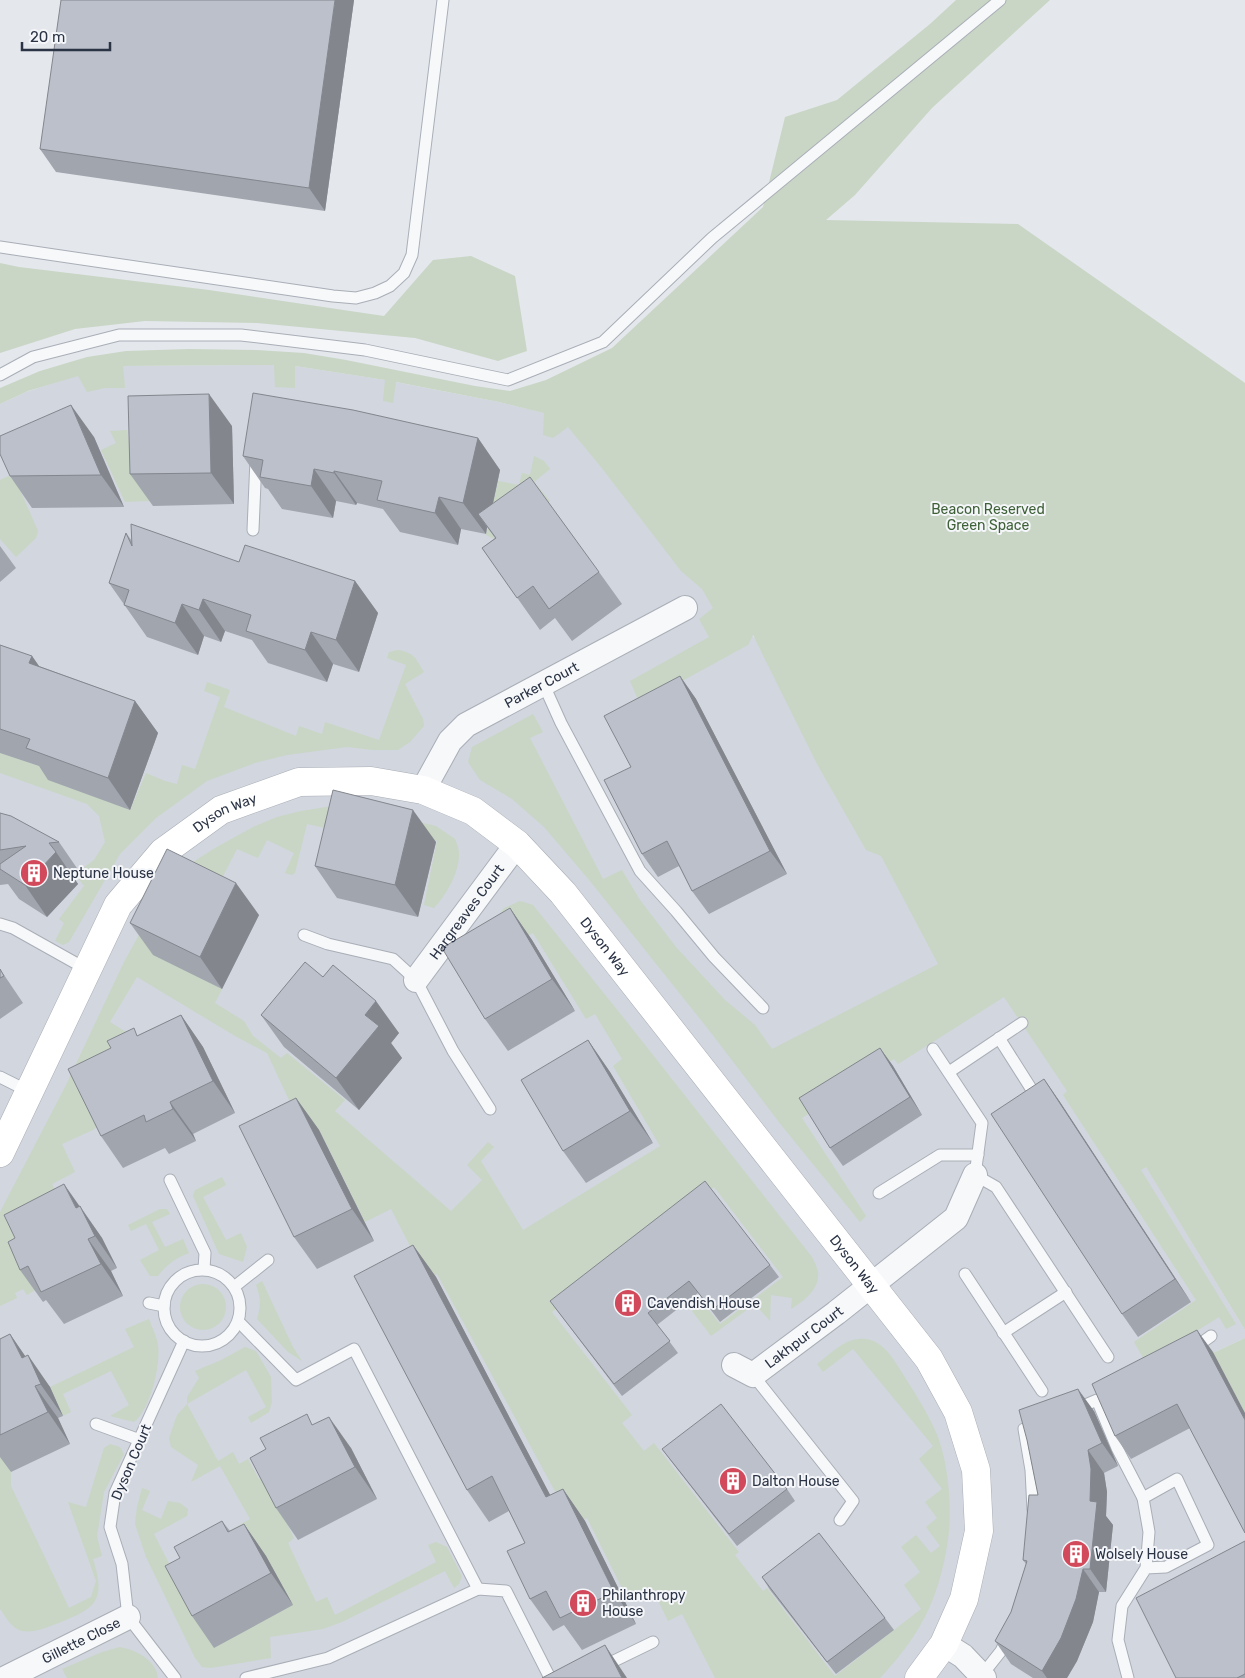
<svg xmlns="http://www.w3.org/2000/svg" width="1245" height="1678" font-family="Rubik,sans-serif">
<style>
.built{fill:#d2d6de}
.green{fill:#c9d6c5}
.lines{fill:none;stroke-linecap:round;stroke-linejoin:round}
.lane-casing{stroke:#a9aeb7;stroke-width:13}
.street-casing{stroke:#a9aeb7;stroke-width:26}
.secondary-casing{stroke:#a9aeb7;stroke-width:29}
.lane{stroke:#f7f8fa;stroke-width:11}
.street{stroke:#f7f8fa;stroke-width:24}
.secondary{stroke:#fff;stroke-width:28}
.wall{fill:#a1a5ae}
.shaded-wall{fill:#83868d}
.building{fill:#bbc0ca;stroke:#83868d}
.labels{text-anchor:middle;stroke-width:4;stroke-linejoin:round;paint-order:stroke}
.park-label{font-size:14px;fill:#3f6138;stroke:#f4f6f9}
.street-label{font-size:14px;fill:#2b3445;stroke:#f4f6f9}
.poi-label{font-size:14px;fill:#2b3445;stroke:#f4f6f9;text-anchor:start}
</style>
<rect width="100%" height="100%" fill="#e4e7ec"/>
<!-- built -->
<polygon class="built" points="274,365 295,366 385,380 499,402 575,420 1026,968 1245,1330 1245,1338 1213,1353 1245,1413 1245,1678 0,1678 0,404 26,392 72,377 122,366"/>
<!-- green -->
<g class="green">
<polygon points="956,0 1050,0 932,108 855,195 826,220 1018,224 1245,383 1245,1330 1146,1167 1141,1170 1236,1324 1226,1329 1219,1317 1146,1363 1134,1342 1196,1300 1063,1095 1067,1091 1004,997 898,1064 894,1059 802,1118 866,1216 860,1222 782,1126 712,1034 590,881 544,827 512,799 480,780 468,762 472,747 533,714 543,732 530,738 603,879 622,870 640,900 676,947 725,1000 755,1025 772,1049 938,964 881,856 866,850 817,764 753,635 748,645 640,704 630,681 709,637 699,619 713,608 702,589 681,571 601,467 568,427 553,438 543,435 544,413 499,402 396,382 393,403 383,401 385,380 295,366 295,388 275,387 274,365 123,366 125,388 105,388 87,392 78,376 28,391 0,404 0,388 40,371 87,357 126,351 189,349 257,350 304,353 346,360 475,386 510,391 546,380 612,348 763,207 785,117 837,100 930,24"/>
<polygon points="471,256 515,276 527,351 498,361 415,338 257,323 145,321 75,329 0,353 0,263 19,267 209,290 384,316 433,260"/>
<polygon points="127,430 129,441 142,441 149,501 125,502 101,450 116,443 110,431"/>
<polygon points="534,456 544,461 550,469 534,482 550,501 500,542 486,535 498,481 519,485 522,473 530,475"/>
<polygon points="13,474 38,531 36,538 16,557 0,539 0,480"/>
<path d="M398 650C415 653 416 659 424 672L405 684 423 719 424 726 410 742 398 750H373L347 747 287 755 255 763 207 781 156 818 120 854 69 942 63 945 55 941 64 923 59 919 84 886 75 874 94 860 105 842 99 816 87 804 0 773V753L33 764 59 690 130 810 146 773 165 781 177 784 182 765 195 769 220 697 204 691 207 682 230 690 224 707 296 736 299 726 322 734 325 722 379 740 406 665 387 658 389 652Z"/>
<path d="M351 806 436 826 455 839C457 843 459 849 459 854 459 873 447 894 434 908L424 905 437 841 354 820 330 829 307 824 295 873 292 875 285 873 294 853 267 840 258 858 237 849 217 888 222 989 215 1003 244 1021 253 1036 281 1058 287 1053 345 1100 335 1111 451 1211 482 1180 467 1165 488 1142 494 1147 481 1161 523 1230 660 1146 613 1066 622 1059 595 1014 586 1019 533 933 520 940 494 922 504 908 520 901 533 905 627 1022 812 1257C814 1261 817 1267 818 1272 820 1289 804 1301 791 1309L792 1298 771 1295 770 1321 755 1304 711 1336 692 1311 697 1306 693 1300 698 1296 720 1324 783 1277 714 1187 552 1312 632 1415 622 1423 644 1451 654 1443 739 1552 735 1555 763 1591 767 1588 835 1676 921 1609 904 1585 920 1572 901 1547 916 1535 931 1553 940 1546 926 1527 937 1518 925 1502 942 1489 919 1459 933 1446 853 1349 823 1372 817 1364C829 1355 843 1340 859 1339 880 1337 891 1355 901 1371 913 1390 926 1410 935 1430 949 1460 953 1513 947 1546 938 1601 919 1637 880 1678H715L682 1614 668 1621 652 1588 628 1600 587 1518 532 1544 557 1495 437 1274 427 1279 391 1209 365 1222 319 1130 304 1132 267 1053 235 1036 137 977 110 1022 160 1053 101 1123 93 1130 62 1144 75 1172 52 1184 71 1224 37 1289 27 1295 23 1289 15 1293 17 1298 0 1306V1212L66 1085 124 962 151 913 193 862 215 848 253 827 277 817 301 811 326 807Z"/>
<polygon points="222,1177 226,1185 203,1197 226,1240 241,1233 247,1247 243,1262 219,1254 193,1196 195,1190"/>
<path d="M160 1209H167L170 1214 152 1222 165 1247 183 1239 189 1253C176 1258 167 1264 158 1276H150L140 1260 159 1250 146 1224 131 1231 128 1225Z"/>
<path d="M262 1281 293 1347 302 1361 288 1352 257 1319C261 1306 261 1298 256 1285Z"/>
<circle cx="203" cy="1307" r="23"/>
<path d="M149 1319C152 1328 157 1337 158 1345 161 1365 150 1410 134 1422L110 1416 129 1405 111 1371 63 1394 71 1412 63 1416 50 1387 134 1347 125 1329Z"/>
<polygon points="1245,1338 1245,1413 1213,1353"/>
<polygon points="245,1347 256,1351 271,1377 272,1402 269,1412 251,1423 248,1417 266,1407 246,1370 187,1404 218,1461 233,1452 239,1464 248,1459 259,1479 279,1469 270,1489 294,1538 288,1543 316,1602 327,1597 335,1615 436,1562 428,1545 436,1542 447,1547 462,1576 459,1584 454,1588 445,1571 342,1622 323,1629 270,1637 271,1658 211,1668 202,1667 195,1658 146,1557 135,1524 137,1507 142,1488 150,1491 142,1510 161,1519 168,1501 180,1503 188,1509 187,1516 154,1534 181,1587 245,1553 231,1530 250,1519 220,1466 191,1482 198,1465 171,1447 169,1438 177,1415 187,1404 187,1397 199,1378 195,1371 221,1360"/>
<path d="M110 1444 120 1447 124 1454 104 1492 97 1536 102 1556 93 1559C107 1603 94 1609 56 1624 45 1628 34 1633 22 1631 12 1629 5 1616 0 1609V1450L11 1472V1486L69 1608 91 1597 96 1581 68 1502 86 1507 104 1448Z"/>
<path d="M120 1647C136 1650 156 1660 158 1678H67L62 1669 102 1652Z"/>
</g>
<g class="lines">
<defs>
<g id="lane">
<polyline points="0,247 333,296 356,298 375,293 390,286 404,273 412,255 443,0"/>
<polyline points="0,375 33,357 119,335 241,335 365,350 508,380 603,342 712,238 1000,0"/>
<polyline points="253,530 256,459"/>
<polyline points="543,683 561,723 640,871 676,911 714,957 763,1008"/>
<polyline points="0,924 13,928 88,970"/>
<polyline points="304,935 328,944 393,959 416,980 453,1051 490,1109"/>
<polyline points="999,1038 1037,1098"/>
<polyline points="933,1049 982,1123 975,1175 996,1187 1108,1357"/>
<polyline points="949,1072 1022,1023"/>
<polyline points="0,1077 30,1092"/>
<polyline points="170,1180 205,1253 204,1269"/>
<polyline points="879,1193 940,1155 978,1155"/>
<circle cx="202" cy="1308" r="38"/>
<polyline points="965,1274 1042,1391"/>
<polyline points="234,1287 268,1260"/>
<polyline points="149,1303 164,1306"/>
<polyline points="238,1321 296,1380 354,1349 478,1589"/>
<polyline points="1003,1333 1066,1292"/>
<polyline points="1193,1349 1211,1336"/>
<polyline points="753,1375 853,1501 840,1520"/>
<polyline points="1076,1409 1097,1400 1117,1448 1143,1498"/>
<polyline points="96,1424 140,1440"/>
<polyline points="1033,1510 1031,1470 1024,1429 1037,1424"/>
<polyline points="982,1675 1001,1651 1007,1638"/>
<polyline points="175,1678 128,1617 122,1564 110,1527 115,1493 184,1341"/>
<polyline points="246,1678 328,1658 478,1589 506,1591 550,1678"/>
<polyline points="579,1678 653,1642"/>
<polyline points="1128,1678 1118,1640 1122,1606 1146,1568 1149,1532 1143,1498 1177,1479 1208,1545 1166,1567 1146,1568"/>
</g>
<g id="street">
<path id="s1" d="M423 790 450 741 466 725 685 608"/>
<path id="s2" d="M416 980 517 844"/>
<path id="s3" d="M734 1365 753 1375 836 1313 956 1218 975 1175"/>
<polyline points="944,1644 963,1656 984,1678"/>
<path id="s4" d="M6 1678 128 1617"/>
</g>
<g id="secondary">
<path id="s5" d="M0 1153 118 905 163 852 221 810 299 782 371 781 423 790 473 811 517 844 563 893 929 1359 958 1412 976 1470 979 1531 964 1599 944 1644 919 1678"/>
</g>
</defs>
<!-- lane casing -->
<use href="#lane" class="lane-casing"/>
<!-- street casing -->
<use href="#street" class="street-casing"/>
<!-- secondary casing -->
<use href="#secondary" class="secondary-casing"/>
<!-- lane -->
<use href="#lane" class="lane"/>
<!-- street -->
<use href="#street" class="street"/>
<!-- secondary -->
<use href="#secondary" class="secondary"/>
</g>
<!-- wall -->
<g class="wall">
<polygon points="354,0 325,211 56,172 40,149"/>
<polygon points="232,426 234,504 153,506 130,474"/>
<polygon points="94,437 124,507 32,508 10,476"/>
<polygon points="478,438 500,470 493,504 599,572 622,604 572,641 555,618 540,630 482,548 495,538 487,527 486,534 461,529 458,545 400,532 383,509 357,503 356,505 336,501 333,518 282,509 268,489 265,488 243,456"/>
<polygon points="126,533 132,541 239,562 355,581 378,613 359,672 333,664 327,682 268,663 252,640 225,631 221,642 204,636 198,655 147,637 109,583"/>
<polygon points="0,546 16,568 0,582"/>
<polygon points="0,645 32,656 39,666 135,701 158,733 130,810 48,780 39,766 0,753"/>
<polygon points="680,676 696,699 787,874 709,914 692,891 679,866 658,877 642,854 631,767"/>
<polygon points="0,813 59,842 81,874 72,875 78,884 47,917 19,899 8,884 0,885"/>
<polygon points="436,842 418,917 337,898 315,866"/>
<polygon points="510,908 532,940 575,1011 508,1051 485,1019"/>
<polygon points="259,915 222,989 153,955 130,923"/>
<polygon points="0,969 23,1003 0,1019"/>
<polygon points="323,977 399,1033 391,1043 402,1058 359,1110 284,1047 261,1015"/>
<polygon points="181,1015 203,1047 235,1113 193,1134 196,1141 169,1154 165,1148 123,1168 101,1136 139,1035"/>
<polygon points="588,1040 610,1072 653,1143 586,1183 563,1151"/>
<polygon points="880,1048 893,1066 922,1115 843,1166 830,1148"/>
<polygon points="1044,1079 1060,1102 1191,1302 1138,1337 1122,1314"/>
<polygon points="296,1098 319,1130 374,1241 317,1269 294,1237"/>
<polygon points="80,1206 102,1238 117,1268 111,1271 123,1296 64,1324 46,1300 43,1302 20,1270"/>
<polygon points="413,1245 436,1277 550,1495 563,1489 585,1521 636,1624 582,1650 564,1625 553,1631 530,1599 525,1543 509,1511 489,1522 467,1490"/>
<polygon points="770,1265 779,1277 720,1322 698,1293 657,1325 678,1353 622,1396 550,1301"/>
<polygon points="10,1334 25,1356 50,1387 63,1416 58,1418 70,1444 11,1472 0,1457 0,1339"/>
<polygon points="1213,1352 1190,1428 1131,1459 1115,1436"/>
<polygon points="1094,1411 1118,1466 1104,1473 1107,1492 1106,1516 1113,1525 1106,1592 1099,1592 1093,1622 1077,1661 1067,1678 1033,1678 1011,1664 995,1641 1011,1612 1026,1564 1023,1560 1038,1495 1027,1440"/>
<polygon points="314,1424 351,1448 377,1499 298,1540 276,1508"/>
<polygon points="662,1449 787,1489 795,1501 737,1546 671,1461"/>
<polygon points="222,1521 230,1531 244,1524 266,1556 293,1605 214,1648 192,1616 180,1558"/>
<polygon points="1245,1541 1245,1678 1176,1678"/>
<polygon points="762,1577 885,1618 894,1630 836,1674 770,1590"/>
</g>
<!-- shaded-wall -->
<g class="shaded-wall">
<polygon points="335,0 354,0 325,211 309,188"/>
<polygon points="209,394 232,426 234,504 211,473"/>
<polygon points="71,405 94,437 124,507 101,475"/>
<polygon points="478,438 500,470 488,526 478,514 487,527 486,534 463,503"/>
<polygon points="314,469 336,501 333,518 311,486"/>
<polygon points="334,471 357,503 356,505 334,473"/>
<polygon points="439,497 461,529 458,545 435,513"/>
<polygon points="355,581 378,613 359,672 336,640"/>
<polygon points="203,599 225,631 221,642 199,610"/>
<polygon points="182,604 204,636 198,655 175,623"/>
<polygon points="311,632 333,664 327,682 305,650"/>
<polygon points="32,656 54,688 29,663"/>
<polygon points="680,676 696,699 787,874 770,851"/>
<polygon points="135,701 158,733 130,810 108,778"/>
<polygon points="413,810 436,842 418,917 395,885"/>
<polygon points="56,852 78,884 47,917 25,885"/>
<polygon points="236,883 259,915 222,989 200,957"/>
<polygon points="510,908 532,940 575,1011 552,979"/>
<polygon points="376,1001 399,1033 391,1043 402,1058 359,1110 336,1078 365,1015"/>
<polygon points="181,1015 203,1047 235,1113 213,1081"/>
<polygon points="588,1040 610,1072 653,1143 630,1111"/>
<polygon points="880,1048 893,1066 922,1115 910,1097"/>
<polygon points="1044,1079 1060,1102 1191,1302 1175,1279"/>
<polygon points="296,1098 319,1130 374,1241 352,1209"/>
<polygon points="170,1102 193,1134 196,1141 173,1109"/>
<polygon points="64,1184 102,1238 117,1268 76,1208"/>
<polygon points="88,1239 111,1271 123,1296 101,1264"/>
<polygon points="413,1245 436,1277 568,1529 546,1497"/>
<polygon points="1197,1330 1213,1352 1245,1413 1245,1420"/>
<polygon points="10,1334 32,1366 28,1355 50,1387 63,1416 22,1358"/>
<polygon points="35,1386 58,1418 70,1444 48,1412"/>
<polygon points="1078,1389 1094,1411 1118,1466 1102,1443"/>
<polygon points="329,1417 351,1448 377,1499 355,1467"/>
<polygon points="1088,1450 1104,1473 1107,1492 1106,1516 1113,1525 1106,1592 1090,1569 1090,1501"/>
<polygon points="563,1489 585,1521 636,1624 614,1592"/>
<polygon points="244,1524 266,1556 293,1605 271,1573"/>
<polygon points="1083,1569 1099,1592 1093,1622 1077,1661 1067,1678 1047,1678 1042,1671"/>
<polygon points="605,1645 627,1678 622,1678"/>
</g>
<!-- building -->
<g class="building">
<polygon points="61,0 335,0 309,188 40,149"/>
<polygon points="253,393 353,410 478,438 463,503 439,497 435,513 377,500 382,481 334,471 334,473 314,469 311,486 260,477 263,460 243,456"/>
<polygon points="209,394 211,473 130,474 128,396"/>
<polygon points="71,405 101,475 10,476 0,454 0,436"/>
<polygon points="530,477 599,572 549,609 533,586 517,598 482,548 496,538 478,514"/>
<polygon points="131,524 239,562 245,545 355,581 336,640 311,632 305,650 246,631 251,615 203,599 199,610 182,604 175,623 124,605 129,590 109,583 126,533 132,546"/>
<polygon points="0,645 32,656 29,663 135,701 108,778 26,748 30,739 0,729"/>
<polygon points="680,676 770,851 692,891 667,841 642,854 604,780 631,767 604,716"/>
<polygon points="333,790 413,810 395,885 315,866"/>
<polygon points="0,813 11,816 59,842 49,843 56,852 25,885 0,869 0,864 26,846 0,850"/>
<polygon points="167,849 236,883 200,957 130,923"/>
<polygon points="510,908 552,979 485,1019 442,948"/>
<polygon points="305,962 323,977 333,965 376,1001 365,1015 379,1026 336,1078 261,1015"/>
<polygon points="0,969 4,976 0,978"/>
<polygon points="181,1015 213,1081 170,1102 173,1109 146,1122 144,1115 101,1136 68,1069 111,1048 107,1041 134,1028 137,1036"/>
<polygon points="588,1040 630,1111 563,1151 521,1080"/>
<polygon points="880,1048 910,1097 830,1148 799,1098"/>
<polygon points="1044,1079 1175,1279 1122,1314 991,1114"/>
<polygon points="296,1098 352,1209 294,1237 239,1126"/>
<polygon points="705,1181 770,1265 712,1310 689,1281 648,1313 670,1341 614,1384 550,1301"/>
<polygon points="64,1184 76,1208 80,1206 95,1236 88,1239 101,1264 41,1292 28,1266 20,1270 8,1242 15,1238 4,1215"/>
<polygon points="413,1245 546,1497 563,1489 614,1592 560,1618 546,1591 530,1599 507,1551 525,1543 492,1476 467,1490 354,1276"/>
<polygon points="1197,1330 1245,1420 1245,1533 1177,1404 1115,1436 1092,1384"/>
<polygon points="10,1334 22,1358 28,1355 41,1384 35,1386 48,1412 0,1435 0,1339"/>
<polygon points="1078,1389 1102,1443 1088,1450 1091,1469 1090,1501 1097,1502 1090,1569 1083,1569 1076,1599 1061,1638 1042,1671 995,1641 1011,1612 1027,1561 1023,1560 1029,1495 1038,1495 1027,1440 1019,1410"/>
<polygon points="721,1404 787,1489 729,1534 662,1449"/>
<polygon points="307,1414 312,1425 329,1417 355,1467 276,1508 250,1458 266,1449 260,1438"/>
<polygon points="222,1521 228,1532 244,1524 271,1573 192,1616 165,1566 180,1558 174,1547"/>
<polygon points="819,1533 885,1618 827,1662 762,1577"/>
<polygon points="1245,1541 1245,1674 1237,1678 1176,1678 1136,1598"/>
<polygon points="605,1645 622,1678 542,1678"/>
</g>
<!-- icons -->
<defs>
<symbol id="building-disc" viewBox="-11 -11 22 22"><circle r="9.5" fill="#d1495b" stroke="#f4f6f9"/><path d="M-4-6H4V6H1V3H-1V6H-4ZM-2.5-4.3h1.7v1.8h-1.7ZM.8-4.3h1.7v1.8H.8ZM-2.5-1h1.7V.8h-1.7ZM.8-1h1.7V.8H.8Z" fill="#fff"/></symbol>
</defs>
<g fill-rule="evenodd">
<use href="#building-disc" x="18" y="857" width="32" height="32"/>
<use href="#building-disc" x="612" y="1287" width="32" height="32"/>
<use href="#building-disc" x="717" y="1465" width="32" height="32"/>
<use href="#building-disc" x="1060" y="1538" width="32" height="32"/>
<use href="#building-disc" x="567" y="1587" width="32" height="32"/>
</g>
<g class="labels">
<!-- park labels -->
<g class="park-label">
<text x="988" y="514">Beacon Reserved<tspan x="988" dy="16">Green Space</tspan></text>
</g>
<!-- street labels -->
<g class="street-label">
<text dy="5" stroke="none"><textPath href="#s1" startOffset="164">Parker Court</textPath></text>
<text dy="5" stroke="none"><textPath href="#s5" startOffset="418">Dyson Way</textPath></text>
<text dy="5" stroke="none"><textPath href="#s2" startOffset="85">Hargreaves Court</textPath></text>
<text dy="5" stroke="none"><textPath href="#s5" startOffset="868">Dyson Way</textPath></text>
<text dy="5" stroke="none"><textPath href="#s5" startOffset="1272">Dyson Way</textPath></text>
<text dy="5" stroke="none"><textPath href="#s3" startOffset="85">Lakhpur Court</textPath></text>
<text transform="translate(131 1462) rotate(-67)" y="5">Dyson Court</text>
<text dy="5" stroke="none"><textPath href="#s4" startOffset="84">Gillette Close</textPath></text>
</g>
<!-- poi labels -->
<g class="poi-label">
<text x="53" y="878">Neptune House</text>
<text x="647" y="1308">Cavendish House</text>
<text x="752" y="1486">Dalton House</text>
<text x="1095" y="1559">Wolsely House</text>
<text x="602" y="1600">Philanthropy<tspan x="602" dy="16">House</tspan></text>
</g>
</g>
<!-- scale -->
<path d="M22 42v8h88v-8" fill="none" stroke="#2b3445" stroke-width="2.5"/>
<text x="30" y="42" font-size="15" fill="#2b3445" stroke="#f4f6f9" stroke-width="4" paint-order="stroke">20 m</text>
</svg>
